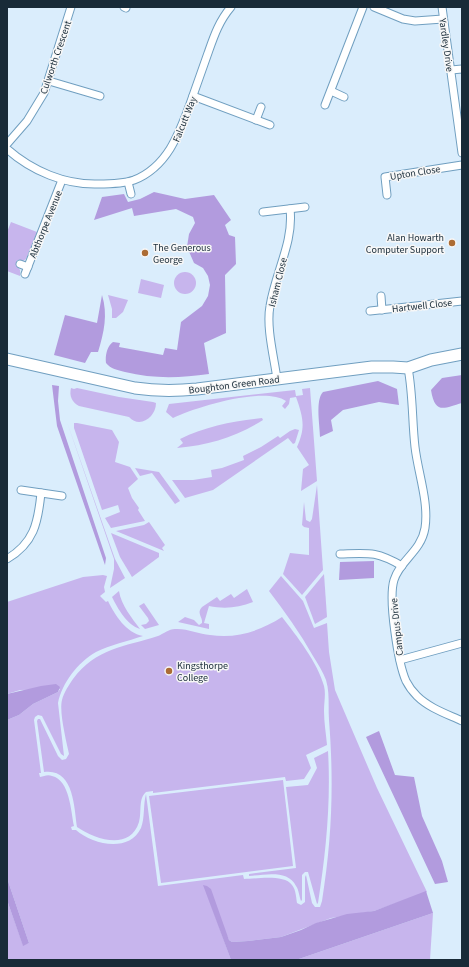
<svg xmlns="http://www.w3.org/2000/svg" width="469" height="967" font-family="'Source Sans 3',sans-serif">
<style>
.green{fill:#c7b5ed}
.forest{fill:#b29bde}
.lines{fill:none;stroke-linecap:round;stroke-linejoin:round}
.street-casing{stroke:#709fc0;stroke-width:9}
.secondary-casing{stroke:#709fc0;stroke-width:13}
.street{stroke:#fff;stroke-width:7}
.secondary{stroke:#fff;stroke-width:11}
.poi-dot{fill:#ac6c34;stroke:#f7f7f7;stroke-width:1.5}
.labels{text-anchor:middle;stroke-width:3;stroke-linejoin:round;paint-order:stroke}
.street-label{font-size:10px;fill:#182b38;stroke:#f7f7f7}
.poi-label{font-size:10px;fill:#182b38;stroke:#f7f7f7;text-anchor:start}
</style>
<rect width="100%" height="100%" fill="#daedfc"/>
<!-- green -->
<g class="green">
<polygon points="11,222 37,232 26,259 23,261 17,260 16,265 20,270 20,276 7,271 7,232"/>
<circle cx="185" cy="283" r="11"/>
<polygon points="141,279 164,285 161,298 138,293"/>
<polygon points="108,295 128,300 123,312 116,318 112,318 112,309"/>
<path d="M71 388 74 389 77 388 119 397 153 402 156 403C156 417 140 429 129 417L79 406C72 402 69 396 71 388Z"/>
<path d="M310 388 317 481 301 491 303 469 309 465 297 447C306 427 303 417 296 397L290 398 289 404 285 409 282 406 286 401C264 386 196 407 173 418L166 412 169 404 295 390 296 396 303 395 302 389Z"/>
<path d="M262 418 263 420C236 437 209 445 177 448L183 443 180 439C206 426 234 421 262 418Z"/>
<polygon points="67,422 115,559 125,578 110,588 114,569 114,559"/>
<polygon points="74,423 77,423 112,430 119,442 115,462 130,467 138,479 128,488 132,498 139,508 138,510 145,521 111,528 105,518 120,512 118,505 102,510 74,428"/>
<polygon points="295,429 299,430 295,443 293,444 288,438 213,490 185,498 172,480 193,480 212,477 211,470 222,468 244,460 243,456 261,447 278,436 280,438 290,431"/>
<polygon points="135,468 159,472 180,501 175,504 152,473 140,476"/>
<polygon points="317,485 323,570 302,595 283,574 290,553 309,555 309,528 304,527 302,525 304,502 306,520 310,522 312,519"/>
<polygon points="149,522 165,545 162,548 164,551 116,531 144,525"/>
<polygon points="111,533 159,553 159,557 132,577 120,557"/>
<polygon points="324,574 327,617 315,624 305,597"/>
<path d="M103 575 107 576 104 587 105 592 100 596 106 602 108 601C115 615 126 633 143 636 128 641 110 645 96 652 78 662 62 683 58 703L64 756 61 754 42 716 38 715 35 717 34 720 41 773H39L40 777C44 776 48 774 52 776 70 780 71 812 74 826L71 827 72 830H76C93 845 129 853 141 828 145 818 143 805 146 794L158 886 243 875 244 879C256 879 284 874 292 885 296 890 296 897 297 903L301 905 305 902V877L306 875 312 903 315 907H320L322 901C332 839 334 783 329 720 328 706 330 693 326 680 323 672 318 664 313 656 300 633 285 612 269 591L281 576 303 601 314 628 327 623 329 652 335 690 377 788 427 892 374 911 331 918 281 937 248 941 232 942 229 940 204 885 231 960H7V900L23 945 29 943 7 878V720L19 715 33 704 58 692 60 689 20 690 7 694V602L83 577Z"/>
<path d="M247 589 253 602C238 608 224 609 209 606L204 623 209 624V629L178 622 185 617 194 620 199 625 202 623C203 617 196 613 202 607L217 597 220 601 231 594 234 598Z"/>
<path d="M119 591C121 605 132 618 140 629 127 625 118 609 112 597Z"/>
<polygon points="144,603 159,625 145,629 141,625 146,624 149,621 148,618 139,606"/>
<path d="M282 617C296 635 318 663 324 686 326 694 324 702 324 711 324 722 326 734 327 745L306 755 311 768 304 779 286 781 285 777 153 793V791L146 792C138 799 142 812 139 822 130 851 96 840 77 827 74 807 74 768 44 772L37 721 38 719H40L58 756 62 760 66 759 69 754C66 740 59 712 62 700 64 692 69 685 73 679 96 648 124 647 158 636 163 634 169 629 175 629 186 628 199 634 210 635 237 639 260 631 282 617Z"/>
<path d="M328 751C331 802 326 853 318 903L317 904 308 872H305L302 875V900L301 901C299 896 299 890 296 886 288 869 264 875 249 876V874L296 868 286 787 308 785 317 768 314 758Z"/>
<polygon points="283,780 293,866 161,883 149,796"/>
<polygon points="433,913 430,960 296,960"/>
</g>
<!-- forest -->
<g class="forest">
<path d="M154 192 185 199 214 195 231 220 225 225 229 235 235 237 236 264 225 275 226 333 204 343 209 374C180 378 153 379 125 372 117 370 111 369 106 363 105 356 107 346 113 342L120 343 119 347 163 355 165 348 177 350 181 322 202 306 208 296 210 285 208 276 203 268 194 263 187 247 189 234 195 223 193 217 176 209 134 216 132 208 94 220 102 197 124 194 128 202 140 199Z"/>
<path d="M102 295C108 315 104 332 98 352H91L85 363 54 355 65 315 97 323Z"/>
<path d="M462 375V403C444 408 435 415 431 390L442 378Z"/>
<path d="M378 381 397 389 399 405 379 402 343 410 331 420 333 431 320 437C320 426 315 400 323 392Z"/>
<polygon points="52,385 59,386 58,401 60,420 106,558 105,565 57,426"/>
<polygon points="374,561 374,578 339,580 340,562"/>
<polygon points="56,684 60,687 58,692 33,704 19,715 7,720 7,694 41,686"/>
<polygon points="379,731 395,775 414,777 422,816 442,861 448,882 435,884 366,737"/>
<polygon points="7,878 29,943 23,946 7,900"/>
<polygon points="203,885 207,886 211,889 229,940 232,942 248,941 281,937 301,930 316,923 347,914 374,911 426,891 433,913 296,960 231,960"/>
</g>
<g class="lines">
<defs>
<g id="street">
<polyline points="124,7 126,8"/>
<polyline points="374,7 403,19 415,21 443,19"/>
<polyline points="442,7 462,153"/>
<polyline points="451,70 462,69"/>
<polyline points="49,81 100,96"/>
<polyline points="331,91 344,97"/>
<polyline points="193,96 270,125"/>
<polyline points="325,105 363,7"/>
<polyline points="256,120 261,107"/>
<polyline points="7,144 27,121 44,93 71,7"/>
<path d="M7 149C32 171 65 185 98 184 110 184 123 184 134 180 167 167 179 134 190 104 196 87 202 70 208 53 214 36 219 21 231 7"/>
<polyline points="128,182 131,194"/>
<polyline points="387,195 385,177 462,165"/>
<polyline points="263,212 305,207"/>
<polyline points="20,264 28,267"/>
<polyline points="25,274 62,180"/>
<polyline points="381,296 382,310"/>
<polyline points="370,311 462,301"/>
<path d="M408 368C413 394 412 421 415 447 418 473 429 502 425 528 421 552 400 560 394 580 388 599 398 663 406 681 409 687 413 692 417 696 429 708 447 714 462 721"/>
<path d="M277 379C274 357 266 327 270 306 275 273 294 242 290 209"/>
<polyline points="21,490 62,496"/>
<path d="M340 554C369 553 376 551 402 566"/>
<path d="M7 559C34 543 38 523 41 493"/>
<polyline points="400,660 462,643"/>
</g>
<path id="secondary" d="M7 359 135 388C155 391 176 391 197 389L372 367H393L408 368 431 360 462 354"/>
</defs>
<!-- street casing -->
<use href="#street" class="street-casing"/>
<!-- secondary casing -->
<use href="#secondary" class="secondary-casing"/>
<!-- street -->
<use href="#street" class="street"/>
<!-- secondary -->
<use href="#secondary" class="secondary"/>
</g>
<!-- markers -->
<g class="poi-dot">
<circle cx="452" cy="243" r="4"/>
<circle cx="145" cy="253" r="4"/>
<circle cx="169" cy="671" r="4"/>
</g>
<g class="labels">
<!-- street labels -->
<g class="street-label">
<text transform="translate(447 45) rotate(82)" y="4">Yardley Drive</text>
<text transform="translate(55 57) rotate(-71)" y="4">Culworth Crescent</text>
<text transform="translate(184 119) rotate(-68)" y="4">Falcutt Way</text>
<text transform="translate(415 172) rotate(-9)" y="4">Upton Close</text>
<text transform="translate(45 224) rotate(-68)" y="4">Abthorpe Avenue</text>
<text transform="translate(277 282) rotate(-76)" y="4">Isham Close</text>
<text transform="translate(422 305) rotate(-6)" y="4">Hartwell Close</text>
<text transform="translate(234 384) rotate(-7)" y="4">Boughton Green Road</text>
<text transform="translate(396 627) rotate(-96)" y="4">Campus Drive</text>
</g>
<!-- poi labels -->
<g class="poi-label">
<text x="444" y="241" text-anchor="end">Alan Howarth<tspan x="444" dy="12">Computer Support</tspan></text>
<text x="153" y="251">The Generous<tspan x="153" dy="12">George</tspan></text>
<text x="177" y="669">Kingsthorpe<tspan x="177" dy="12">College</tspan></text>
</g>
</g>
<!-- border -->
<rect width="469" height="967" fill="none" stroke="#182b38" stroke-width="16"/>
</svg>
